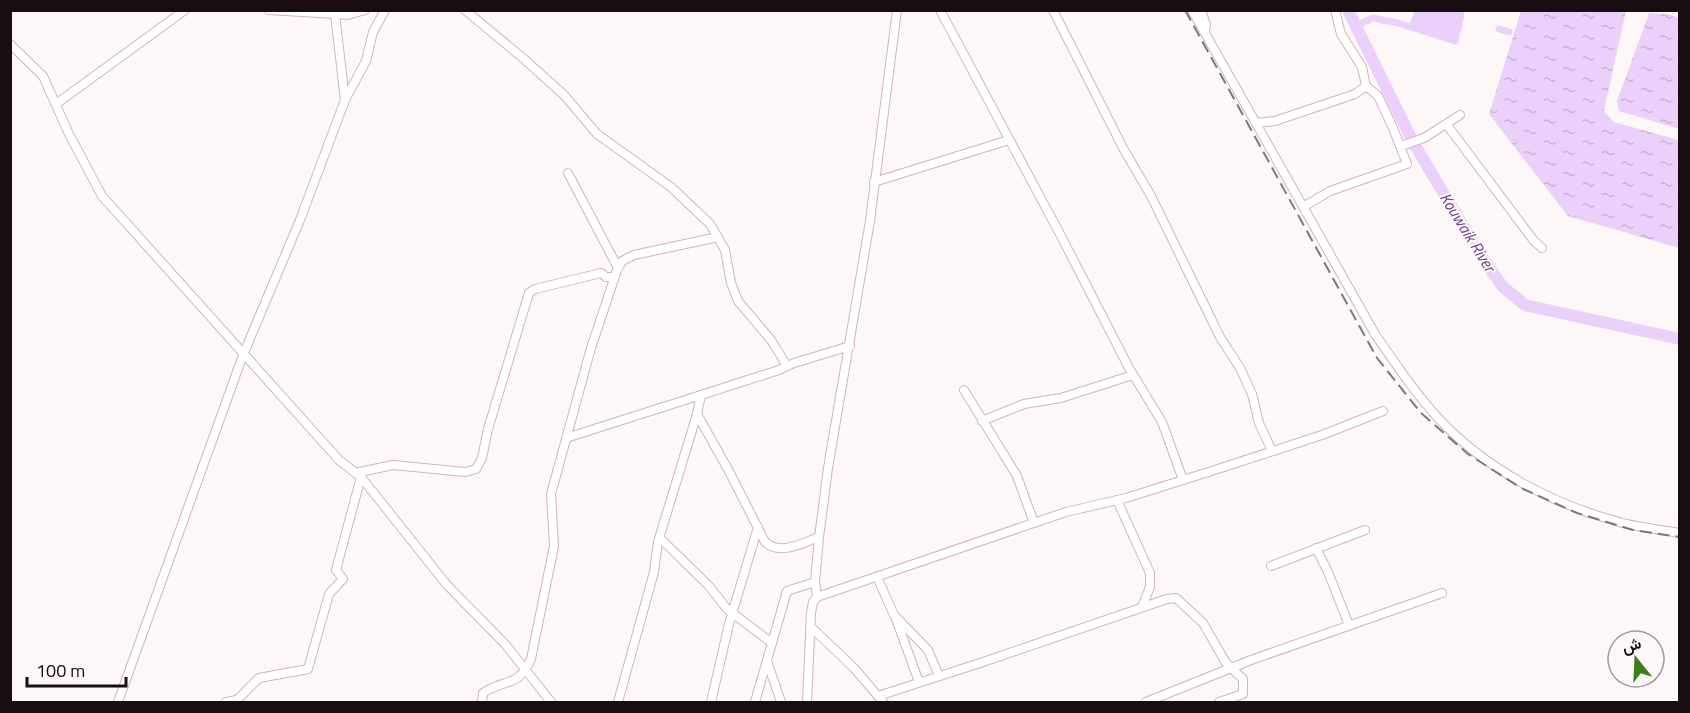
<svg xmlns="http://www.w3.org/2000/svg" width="1690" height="713" font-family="'Titillium Web',Vazirmatn,sans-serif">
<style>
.water{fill:url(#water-ripples)}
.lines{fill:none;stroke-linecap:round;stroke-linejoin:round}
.canal{stroke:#ebd1fa;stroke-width:7}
.river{stroke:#ebd1fa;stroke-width:12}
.street-casing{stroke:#d2b4b9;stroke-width:10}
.street{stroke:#fff;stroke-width:8}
.rail{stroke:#807779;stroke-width:2;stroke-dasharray:12 6;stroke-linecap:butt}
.labels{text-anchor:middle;stroke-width:4.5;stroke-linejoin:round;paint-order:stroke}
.water-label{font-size:16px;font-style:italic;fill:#713d8c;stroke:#fdf7f8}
</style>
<defs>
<pattern id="water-ripples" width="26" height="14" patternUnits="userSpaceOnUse" patternTransform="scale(1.5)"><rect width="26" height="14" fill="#ebd1fa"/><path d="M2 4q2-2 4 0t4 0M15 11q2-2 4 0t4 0" fill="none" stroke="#c9b2d5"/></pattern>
</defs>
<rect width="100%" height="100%" fill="#fdf7f8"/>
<!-- water -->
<g class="water">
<polygon points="1521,11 1626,11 1604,111 1614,122 1679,140 1679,248 1568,216 1489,114"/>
<polygon points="1649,13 1669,14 1679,18 1679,129 1619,111 1617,101"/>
</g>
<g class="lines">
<!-- canal -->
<g class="canal">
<polyline points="1429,10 1460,20 1461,15 1447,10"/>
<polyline points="1355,26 1373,18 1398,23 1455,41 1456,36 1414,22 1416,17 1458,30 1459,25 1417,13 1417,10"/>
<polyline points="1499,29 1509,32"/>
</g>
<!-- river -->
<polyline class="river" points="1348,10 1413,142 1481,256 1503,287 1525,305 1680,339"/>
<defs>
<g id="street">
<polyline points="333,10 335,14 348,15 365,10"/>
<polyline points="465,10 524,59 564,95 597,134 671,187 710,224 725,250 731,283 738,301 771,340 787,366"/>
<polyline points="940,10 1061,236 1129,368 1162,422 1183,480"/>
<polyline points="1053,10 1123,148 1151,196 1220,337 1240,368 1252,394 1259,423 1272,451"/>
<path d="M1192 10 1375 334C1395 363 1415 393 1439 419 1484 467 1548 502 1612 520 1633 527 1657 529 1680 533"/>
<polyline points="1201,10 1206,25 1205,32"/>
<polyline points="10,44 43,76 69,134 102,196 339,460 361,477 447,585 505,644 551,702"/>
<polyline points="345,100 366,61 373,32 385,10"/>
<polyline points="56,104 185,10"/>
<polyline points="1256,123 1275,121 1355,94 1366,86"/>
<polyline points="1447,125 1534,241 1542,248"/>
<polyline points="1401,146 1424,138 1460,115"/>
<polyline points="568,173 618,268"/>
<polyline points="874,182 1009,140"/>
<polyline points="1303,207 1330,191 1407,164 1393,128 1378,96 1366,86 1362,67 1341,34 1335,10"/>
<polyline points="964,390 1017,476 1034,523"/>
<polyline points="982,421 1024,404 1061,398 1133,375"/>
<polyline points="566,438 701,395"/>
<polyline points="355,473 393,465 465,472 476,469 482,458 488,429 529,293 535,289 601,273 606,277 614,277"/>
<polyline points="1117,500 1150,573 1150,587 1142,607"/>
<path d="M819 537C802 543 780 556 765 542L730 473 697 414 701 395 779 370 794 363 850 346"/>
<polyline points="660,538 709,586 727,609 772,643"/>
<polyline points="1316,548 1328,572 1349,625"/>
<polyline points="1271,566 1365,530"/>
<polyline points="877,577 894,615 928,650 939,676"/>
<polyline points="817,597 1066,512 1126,498 1221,468 1322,435 1383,411"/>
<polyline points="896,619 919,682"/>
<polyline points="811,627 854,668 883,702"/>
<polyline points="767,661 781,702"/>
<polyline points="878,696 983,662 1167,599 1176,598 1203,623 1226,663 1243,679 1243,694 1219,702"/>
<polyline points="237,700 259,678 308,669 329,594 343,579 336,570 361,477"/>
<polyline points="118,702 243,355 300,220 345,100 335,14 269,10"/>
<polyline points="226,702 237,700 238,702"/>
<path d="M482 702 483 693C506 678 518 688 531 659L554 546 551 494 591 348 617 270 622 261 634 255 718 237"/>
<polyline points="618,702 654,572 658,542 697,414"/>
<polyline points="711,702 729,624 758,527"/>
<polyline points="755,702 787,591 815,582"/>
<polyline points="807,702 811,613 813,602 817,597 815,582 819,537 828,468 870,221 897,10"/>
<polyline points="1146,702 1251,660 1442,593"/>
</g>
</defs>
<!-- street casing -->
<use href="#street" class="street-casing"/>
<!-- street -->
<use href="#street" class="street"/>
<!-- rail -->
<polyline class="rail" points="1185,10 1377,358 1421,413 1468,454 1521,488 1577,513 1633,530 1680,537"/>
</g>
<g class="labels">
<!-- water labels -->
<g class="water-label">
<text transform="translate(1468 232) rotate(58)" y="6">Kouwaik River</text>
</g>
</g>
<!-- border -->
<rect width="1690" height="713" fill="none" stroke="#180d10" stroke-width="24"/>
<!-- north arrow -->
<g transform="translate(1636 659) rotate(342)"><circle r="28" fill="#fdf7f8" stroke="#a1999b" stroke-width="1.5"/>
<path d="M0-4.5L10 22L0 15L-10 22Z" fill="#3d7d1d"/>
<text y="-9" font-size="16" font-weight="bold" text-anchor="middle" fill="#180d10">ش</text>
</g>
<!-- scale -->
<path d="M27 677v9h99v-9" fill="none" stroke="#180d10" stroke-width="3"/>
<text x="36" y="677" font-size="18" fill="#180d10" stroke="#fdf7f8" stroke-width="4.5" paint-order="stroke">100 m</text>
</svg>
